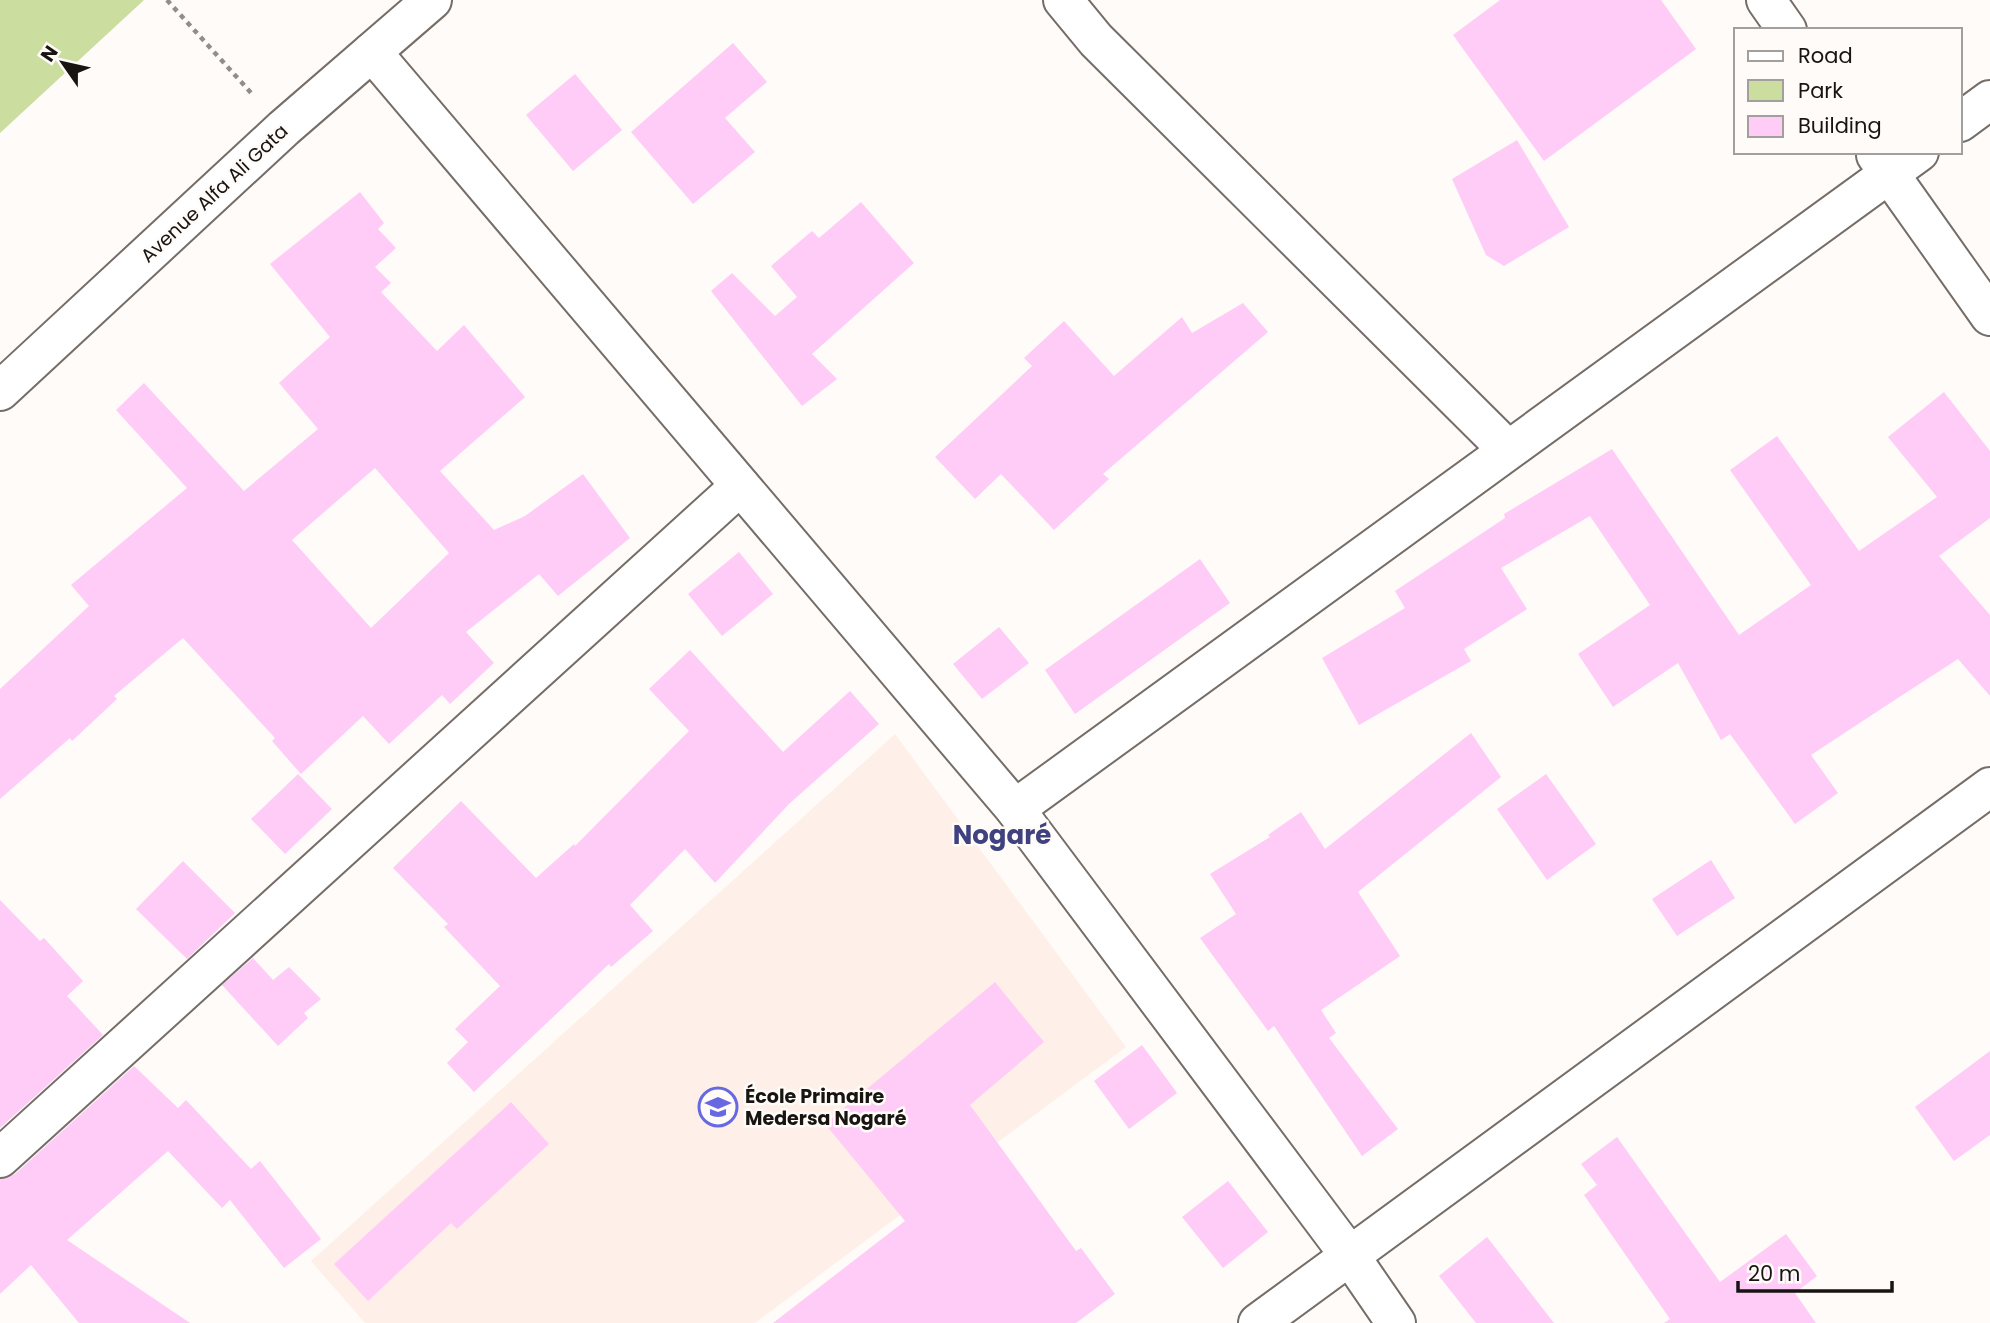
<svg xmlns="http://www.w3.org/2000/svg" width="1990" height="1323" font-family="Poppins,sans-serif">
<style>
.built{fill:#fef0e9}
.green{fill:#cbdd9f}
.building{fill:#ffccf7;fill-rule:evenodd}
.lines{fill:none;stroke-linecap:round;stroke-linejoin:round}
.minor-casing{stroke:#756d68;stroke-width:42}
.tertiary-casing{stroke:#756d68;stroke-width:42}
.path{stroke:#908d8a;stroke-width:4.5;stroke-dasharray:5 5;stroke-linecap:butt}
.minor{stroke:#fff;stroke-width:38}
.tertiary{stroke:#fff;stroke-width:38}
.labels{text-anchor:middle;stroke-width:5;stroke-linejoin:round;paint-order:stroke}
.street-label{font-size:19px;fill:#171412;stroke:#fefbf8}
.poi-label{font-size:19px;font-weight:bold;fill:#171412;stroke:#fefbf8;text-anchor:start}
.district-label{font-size:26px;font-weight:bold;fill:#3f427e;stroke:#fefbf8}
</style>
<rect width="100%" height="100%" fill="#fefbf8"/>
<!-- built -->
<polygon class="built" points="895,734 1126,1047 755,1323 365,1323 311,1261"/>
<!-- green -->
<polygon class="green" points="0,0 144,0 0,133"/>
<!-- building -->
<g class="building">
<polygon points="1500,0 1661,0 1696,49 1544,161 1453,35"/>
<polygon points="733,43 767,82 725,118 755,152 693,204 631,132"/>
<polygon points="575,74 622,130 573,171 526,115"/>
<polygon points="1517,140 1569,227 1504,266 1486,255 1452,179"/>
<path d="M360 192 384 223 378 229 396 248 375 267 391 283 381 292 437 351 464 325 525 397 440 471 494 530 525 516 583 474 630 538 558 596 539 574 466 632 494 663 450 704 442 695 389 744 363 716 301 774 272 741 275 738 183 638 114 696 117 699 72 741 70 738 0 799V689L89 606 71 585 187 488 116 410 144 383 244 491 318 429 279 383 330 337 270 264ZM375 468 449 553 371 628 292 540Z"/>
<polygon points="861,202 914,263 812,354 837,379 802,406 711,291 732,273 775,316 797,297 771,266 812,231 819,238"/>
<polygon points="1243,303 1268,332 1103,474 1109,479 1054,530 1001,474 975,499 935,457 1032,366 1024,358 1064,321 1114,376 1182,317 1192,333"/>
<polygon points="1944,392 1990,451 1990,518 1939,556 1990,615 1990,696 1958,659 1884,707 1811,755 1838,793 1795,824 1730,734 1721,740 1678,663 1613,707 1578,654 1650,605 1590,516 1501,568 1527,609 1464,649 1471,661 1359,725 1322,658 1405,608 1395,591 1505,518 1504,514 1612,449 1739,635 1811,585 1730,470 1777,436 1859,551 1937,497 1888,437"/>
<polygon points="739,552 773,594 722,636 688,594"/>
<polygon points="1200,559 1230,603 1075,714 1045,670"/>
<polygon points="999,627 1029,663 982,699 953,664"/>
<polygon points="690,650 783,752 850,691 879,724 789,804 715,883 685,849 630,905 653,931 611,967 609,964 474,1092 447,1063 468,1042 455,1029 500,986 444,927 448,924 393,868 461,801 536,878 574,844 575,846 689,731 649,689"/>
<polygon points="1471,733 1501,777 1358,892 1400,956 1321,1010 1336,1033 1329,1038 1398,1129 1362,1156 1274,1026 1268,1031 1200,938 1236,914 1210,874 1270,837 1268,835 1301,812 1325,849"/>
<polygon points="298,774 332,809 285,854 251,819"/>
<polygon points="1546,774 1596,844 1547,880 1497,809"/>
<polygon points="1711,860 1735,898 1677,936 1652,899"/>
<polygon points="183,861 235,913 187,959 136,909"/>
<polygon points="0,900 40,941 44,938 83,981 67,996 103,1035 0,1128"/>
<polygon points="253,958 273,980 289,967 321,999 304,1013 308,1018 278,1046 222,985"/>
<polygon points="995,982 1044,1042 970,1105 1076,1251 1081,1248 1115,1294 1076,1323 773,1323 905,1221 825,1124"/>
<polygon points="1142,1045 1177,1093 1129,1129 1094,1081"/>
<polygon points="1990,1051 1990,1135 1954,1161 1915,1107"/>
<polygon points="134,1066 178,1108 186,1100 251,1169 260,1161 321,1239 284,1268 230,1200 222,1208 168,1151 67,1240 190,1323 79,1323 31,1265 0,1294 0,1179 15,1174"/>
<polygon points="511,1102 549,1144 457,1229 451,1223 368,1301 334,1264"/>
<polygon points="1617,1137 1720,1282 1786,1234 1817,1276 1795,1293 1816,1323 1664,1323 1670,1319 1584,1195 1597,1185 1581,1164"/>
<polygon points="1228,1181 1268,1232 1223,1268 1182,1217"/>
<polygon points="1487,1237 1554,1323 1476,1323 1439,1276"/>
</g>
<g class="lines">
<defs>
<g id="minor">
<polyline points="1063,0 1096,40 1507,449"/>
<polyline points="1766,0 1787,30"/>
<polyline points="372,52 1015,809 1350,1256 1396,1323"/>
<polyline points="1960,122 1990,100"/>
<polyline points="1876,155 1990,316"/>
<polyline points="1015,809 1919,152"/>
<polyline points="0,1158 740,486"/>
<polyline points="1258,1323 1990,787"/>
</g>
<polyline id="tertiary" points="0,391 284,128 432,0"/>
</defs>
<!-- minor casing -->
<use href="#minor" class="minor-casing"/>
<!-- tertiary casing -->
<use href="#tertiary" class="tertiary-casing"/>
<!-- path -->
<polyline class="path" points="167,0 253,95"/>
<!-- minor -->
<use href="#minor" class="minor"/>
<!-- tertiary -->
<use href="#tertiary" class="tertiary"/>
</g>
<!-- icons -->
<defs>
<symbol id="school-ring" viewBox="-11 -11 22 22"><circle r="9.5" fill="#fefbf8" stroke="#6769e2" stroke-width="1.5"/><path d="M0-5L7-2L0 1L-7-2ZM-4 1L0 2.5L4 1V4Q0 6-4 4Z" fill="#6769e2"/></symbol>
</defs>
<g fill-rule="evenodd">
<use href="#school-ring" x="696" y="1085" width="44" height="44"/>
</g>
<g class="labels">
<!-- street labels -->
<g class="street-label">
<text transform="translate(214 193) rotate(-43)" y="7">Avenue Alfa Ali Gata</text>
</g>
<!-- poi labels -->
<g class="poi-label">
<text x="745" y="1103">École Primaire<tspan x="745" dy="22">Medersa Nogaré</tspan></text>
</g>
<!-- district labels -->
<g class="district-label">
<text x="1002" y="844">Nogaré</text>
</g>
</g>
<!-- legend -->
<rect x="1734" y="28" width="228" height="126" fill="#fefbf8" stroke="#a29f9c" stroke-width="2"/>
<rect x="1748" y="51" width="35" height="10" fill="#ffffff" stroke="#a29f9c" stroke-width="2"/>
<text x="1798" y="63" font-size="21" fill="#171412">Road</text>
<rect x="1748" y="80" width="35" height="21" fill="#cbdd9f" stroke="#a29f9c" stroke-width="2"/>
<text x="1798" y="98" font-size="21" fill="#171412">Park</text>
<rect x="1748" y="116" width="35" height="21" fill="#ffccf7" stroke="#a29f9c" stroke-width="2"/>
<text x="1798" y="133" font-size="21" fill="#171412">Building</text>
<!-- north arrow -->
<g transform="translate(63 63) rotate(304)" stroke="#fefbf8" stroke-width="5" paint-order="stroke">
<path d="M0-5L12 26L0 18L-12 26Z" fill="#171412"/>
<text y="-10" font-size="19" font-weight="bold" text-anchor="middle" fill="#171412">N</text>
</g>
<!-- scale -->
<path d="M1738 1281v10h154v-10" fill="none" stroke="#171412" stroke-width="3.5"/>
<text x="1748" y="1281" font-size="21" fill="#171412" stroke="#fefbf8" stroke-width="5" paint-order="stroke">20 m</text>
</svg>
